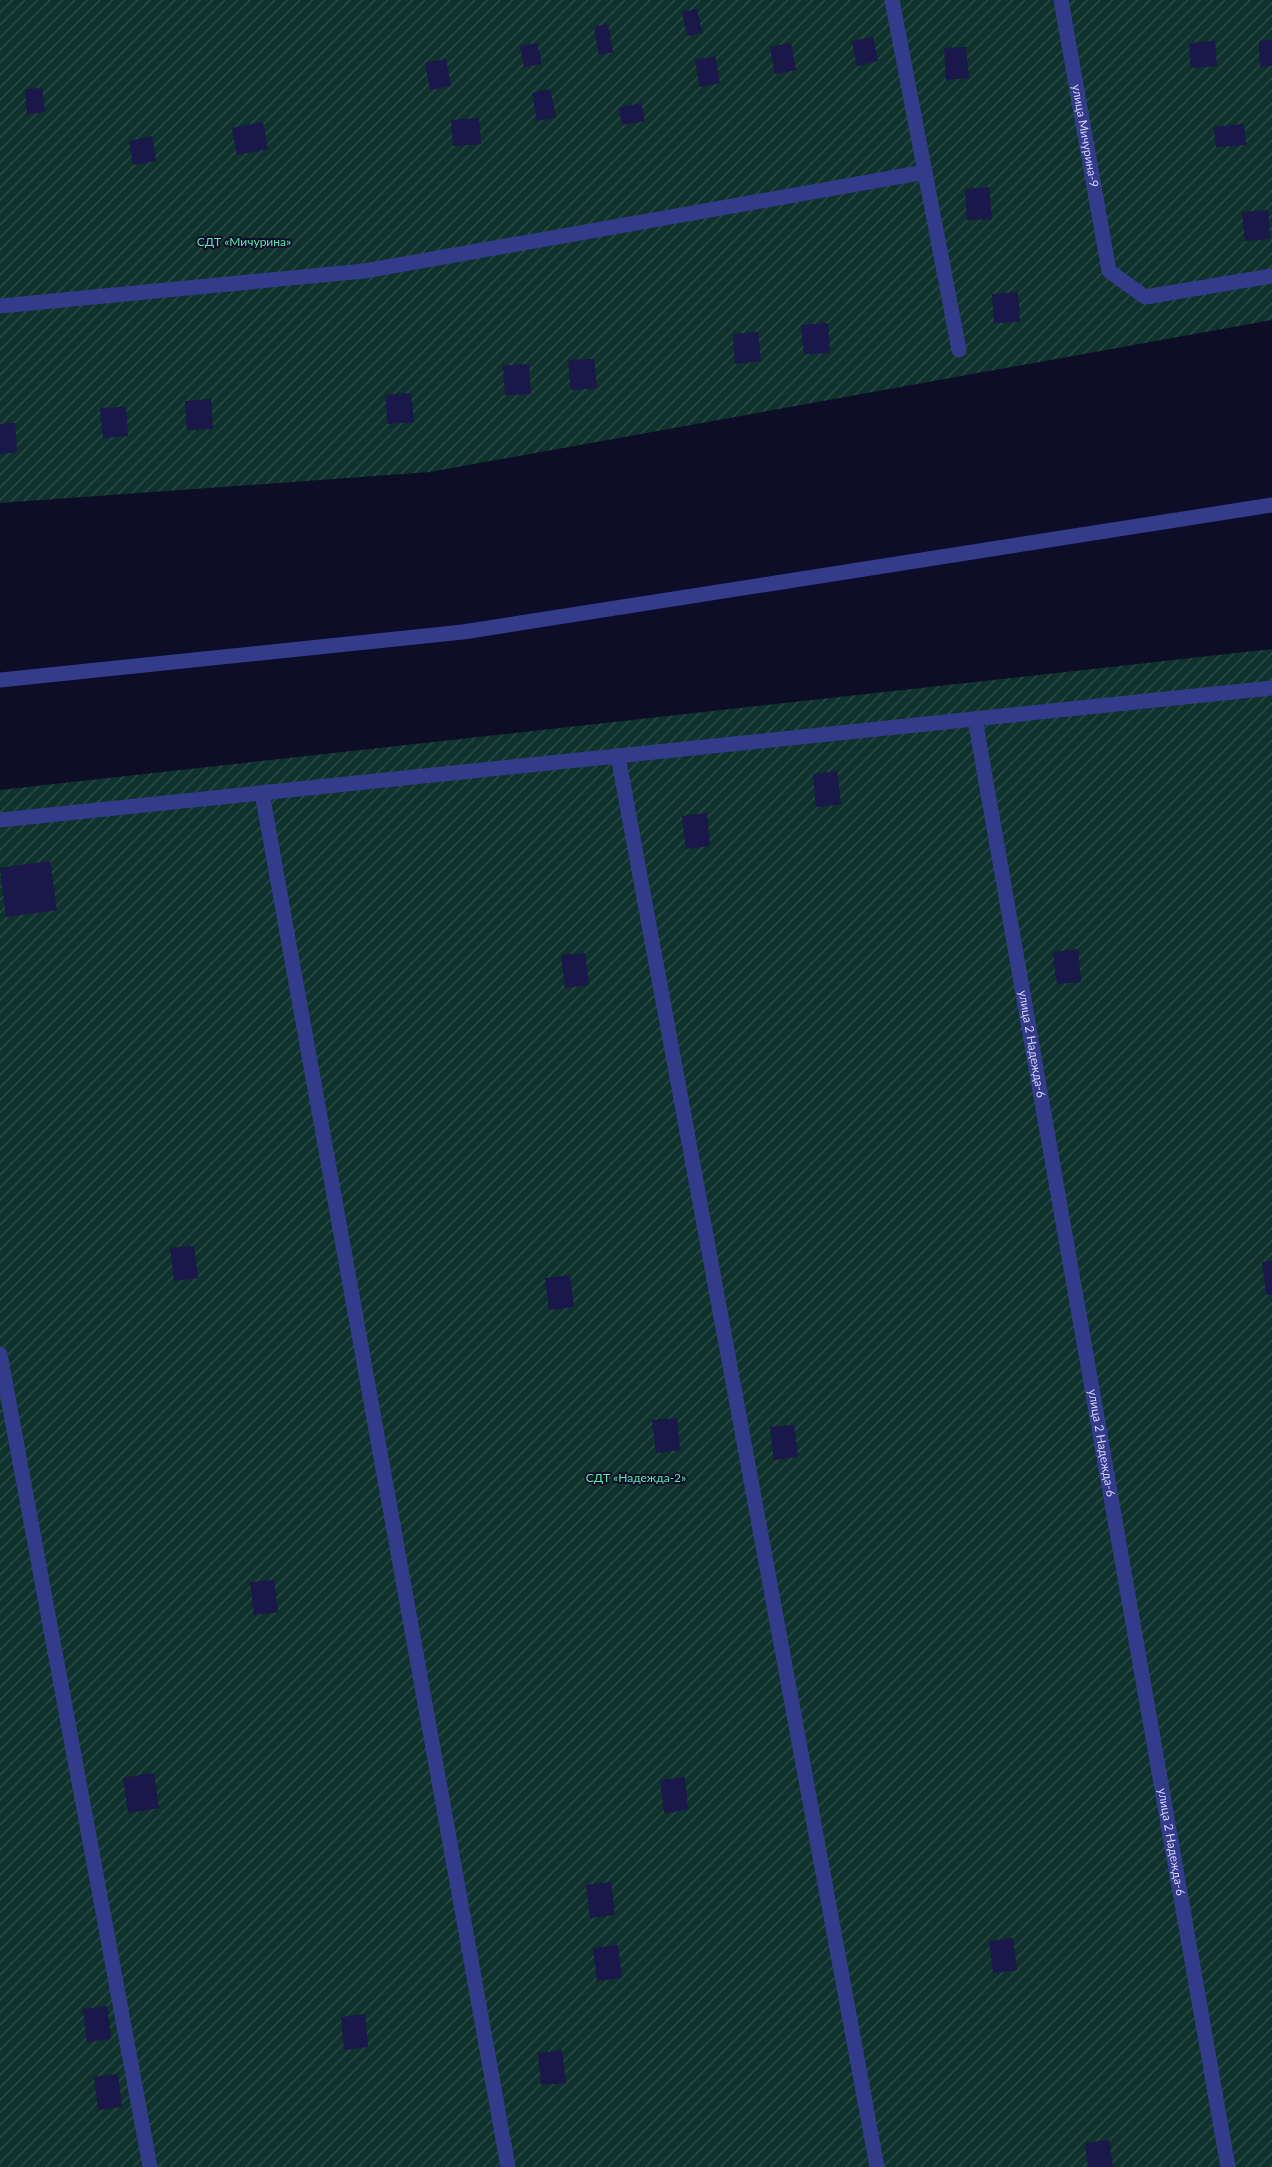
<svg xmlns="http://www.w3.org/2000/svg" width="1272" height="2167" font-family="Lato,sans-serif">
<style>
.garden{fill:url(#garden-furrows)}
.building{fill:#1a174a}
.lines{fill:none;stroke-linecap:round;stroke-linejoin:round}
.minor{stroke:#333b8b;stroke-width:15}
.labels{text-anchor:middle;stroke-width:4;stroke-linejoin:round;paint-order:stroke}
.street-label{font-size:12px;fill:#d3d4ff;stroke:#0d0d27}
.park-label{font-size:12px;fill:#52ecb0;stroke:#0d0d27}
</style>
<defs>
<pattern id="garden-furrows" width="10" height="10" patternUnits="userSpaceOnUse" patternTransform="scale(1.25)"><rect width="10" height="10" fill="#0f322c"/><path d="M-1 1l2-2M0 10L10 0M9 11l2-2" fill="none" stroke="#314f4c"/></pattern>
</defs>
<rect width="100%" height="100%" fill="#0d0d27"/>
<!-- garden -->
<g class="garden">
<polygon points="0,0 1272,0 1272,320 430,472 0,503"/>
<polygon points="1272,649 1272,2167 0,2167 0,790"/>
</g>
<!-- building -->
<g class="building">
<polygon points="697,9 702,33 687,36 682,12"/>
<polygon points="608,24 613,52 599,55 594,27"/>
<polygon points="873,37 878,61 857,66 852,41"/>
<polygon points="1272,40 1272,66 1260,67 1259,41"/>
<polygon points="1215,41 1217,66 1191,68 1189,43"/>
<polygon points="537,43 542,64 524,67 520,46"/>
<polygon points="791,43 796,70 775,74 770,47"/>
<polygon points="966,47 969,78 946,80 944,48"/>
<polygon points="715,56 720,83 700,87 695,60"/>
<polygon points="446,59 451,86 430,90 425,63"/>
<polygon points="42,88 45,112 27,114 25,89"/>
<polygon points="550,89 556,117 537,121 532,93"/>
<polygon points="641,103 645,121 622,125 619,108"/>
<polygon points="479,118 481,144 453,146 451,120"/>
<polygon points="263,122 268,149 237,155 232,128"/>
<polygon points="1244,124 1246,145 1216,147 1214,127"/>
<polygon points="152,136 156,161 133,165 129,141"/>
<polygon points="989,187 992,219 967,220 965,189"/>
<polygon points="1268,210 1270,239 1245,241 1242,212"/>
<polygon points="1018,292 1020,322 994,323 992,294"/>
<polygon points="828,323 830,353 804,354 801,325"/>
<polygon points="758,332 761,361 735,364 733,334"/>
<polygon points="594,359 597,388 571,390 568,360"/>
<polygon points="529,364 531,394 505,395 503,366"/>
<polygon points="411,393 414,422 388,424 385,395"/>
<polygon points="211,399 213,429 187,430 185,401"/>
<polygon points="126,407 128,436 103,438 100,408"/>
<polygon points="15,423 17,452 0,454 0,424"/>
<polygon points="837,771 841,804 816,807 813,774"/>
<polygon points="707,813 710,846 686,849 682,816"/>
<polygon points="50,861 57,910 6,917 0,868"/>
<polygon points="1078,949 1081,982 1057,984 1053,952"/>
<polygon points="585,953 589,985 565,988 561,955"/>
<polygon points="194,1246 198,1278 174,1281 170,1248"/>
<polygon points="1272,1261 1272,1294 1266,1295 1262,1262"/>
<polygon points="570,1275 574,1307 549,1310 545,1278"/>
<polygon points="677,1418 680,1450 656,1453 652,1420"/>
<polygon points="794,1425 798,1457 774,1460 770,1427"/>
<polygon points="274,1580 278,1612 254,1615 250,1582"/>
<polygon points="154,1773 159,1808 128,1813 123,1778"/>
<polygon points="685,1777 688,1810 664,1813 660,1780"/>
<polygon points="611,1882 615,1915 590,1918 586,1885"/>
<polygon points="1013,1938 1017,1970 993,1973 989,1941"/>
<polygon points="618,1945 622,1978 597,1981 593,1948"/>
<polygon points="107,2006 111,2039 87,2042 83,2009"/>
<polygon points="365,2014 368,2047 344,2050 341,2017"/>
<polygon points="562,2050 566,2083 541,2085 538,2053"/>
<polygon points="118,2074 122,2107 98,2110 94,2077"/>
<polygon points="1109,2140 1113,2167 1088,2167 1085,2143"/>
</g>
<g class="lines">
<!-- minor -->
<g class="minor">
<polyline points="892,0 959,350"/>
<path id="s1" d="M1061 0 1109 271 1145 297 1272 276"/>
<polyline points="0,306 364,271 925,172"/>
<polyline points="0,680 463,632 1272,505"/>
<path id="s2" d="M975 719 1228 2167"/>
<polyline points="618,756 877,2167"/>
<polyline points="262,793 508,2167"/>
<polyline points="0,820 1272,688"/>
<polyline points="0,1354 150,2167"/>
</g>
</g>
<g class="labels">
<!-- street labels -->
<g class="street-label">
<text dy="4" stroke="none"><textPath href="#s1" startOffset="138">улица Мичурина-9</textPath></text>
<text dy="4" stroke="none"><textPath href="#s2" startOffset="330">улица 2 Надежда-6</textPath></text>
<text dy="4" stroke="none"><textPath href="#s2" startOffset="735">улица 2 Надежда-6</textPath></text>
<text dy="4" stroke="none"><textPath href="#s2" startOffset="1140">улица 2 Надежда-6</textPath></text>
</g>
<!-- park labels -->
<g class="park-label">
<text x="244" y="246">СДТ «Мичурина»</text>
<text x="636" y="1482">СДТ «Надежда-2»</text>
</g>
</g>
</svg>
